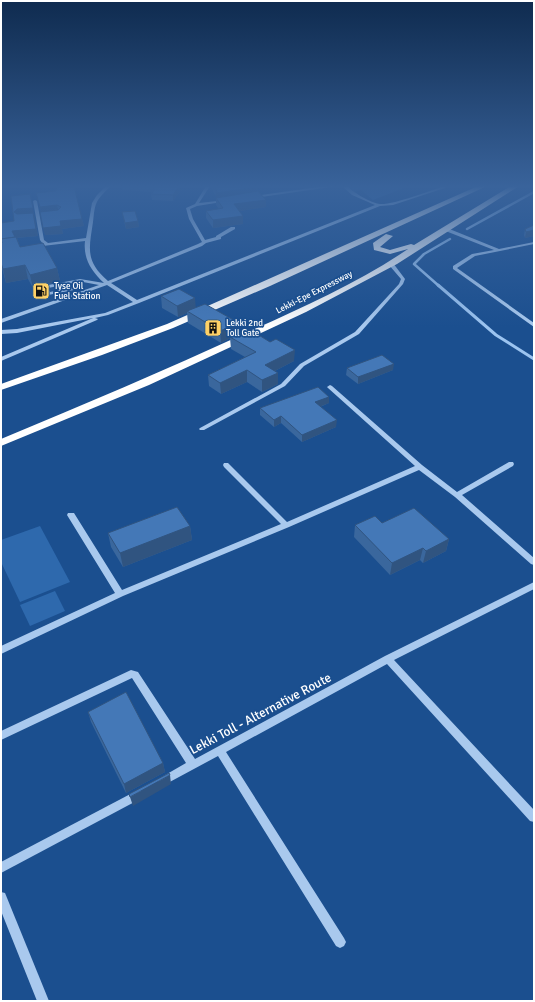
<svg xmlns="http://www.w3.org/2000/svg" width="535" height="1002" font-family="Signika,sans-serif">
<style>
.green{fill:#2e69ad}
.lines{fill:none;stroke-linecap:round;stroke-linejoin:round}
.stream-far1{stroke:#9cc4f0;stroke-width:2.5}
.stream{stroke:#9cc4f0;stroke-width:3}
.minor{fill:#a9c9ee;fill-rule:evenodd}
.highway{fill:#fff;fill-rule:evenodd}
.wall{fill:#3a679d}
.shaded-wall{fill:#305480}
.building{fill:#4478b7;stroke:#305480}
.labels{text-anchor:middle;stroke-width:3.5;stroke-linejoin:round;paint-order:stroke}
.far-poi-label{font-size:9px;fill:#fff;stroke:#1b4f8f;text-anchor:start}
.far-street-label{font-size:9px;fill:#fff;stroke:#1b4f8f}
.near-street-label{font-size:13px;fill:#fff;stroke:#1b4f8f}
</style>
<rect width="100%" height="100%" fill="#1b4f8f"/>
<!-- green -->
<g class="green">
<polygon points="348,186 409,186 373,200 361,190 354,192"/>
<polygon points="40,526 70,582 20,602 1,562 1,540"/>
<polygon points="55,591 65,611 30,626 20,605"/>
</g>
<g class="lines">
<!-- stream-far1 -->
<g class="stream-far1">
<polyline points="467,229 534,192"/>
<polyline points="439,286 414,264 424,254 450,239"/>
</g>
<!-- stream -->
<polyline class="stream" points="438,285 496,335 534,359"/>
<!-- minor -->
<g class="minor">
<path d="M106 186H111C106 191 101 195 98 200 94 206 94 215 93 222 89 249 85 261 108 281L198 244 202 242 189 219 186 208 195 204 206 186H210L199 203 226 200 228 201 197 206 190 209 193 219 205 240 216 237V236L231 227H235V229L221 237V239L206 243 202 246 111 283 137 300 375 205 352 195 342 186H347C354 193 371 203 380 204 393 205 430 191 444 186H451L393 205 380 206 139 303 108 315 95 318 98 319 97 320 1 361V357L93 318 17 333 1 334V330L17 329 105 313 133 302 107 285 1 323V319L99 285 83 282 84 288 48 295 46 294 43 287V286L80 279 104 283C91 271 83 258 85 241L34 247V245L43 244 40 240 33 201 35 200 37 201 44 240 48 243 86 238 92 203 97 195ZM78 282 79 286 50 292 48 288Z"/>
<polygon points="325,186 338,186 254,198 252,197 254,196"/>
<polygon points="443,228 447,228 499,249 534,242 534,244 475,256 457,268 534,323 534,327 453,269 453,266 472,254 494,250 443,230"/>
<polygon points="389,263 393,263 405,279 403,284 359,334 304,366 285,386 204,430 200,430 199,429 200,428 281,384 300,364 355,332 399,284 401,279 389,265"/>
<polygon points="330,385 332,386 422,465 457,492 509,462 513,462 514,464 513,466 462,495 534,558 534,565 531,564 455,497 419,470 289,527 123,596 1,654 1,646 115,593 67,515 68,513 74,513 122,590 281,524 224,467 223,465 224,463 228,463 287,522 415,466 328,388 327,387"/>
<polygon points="534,582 534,589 394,660 534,810 534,822 530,821 387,664 226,752 344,938 346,942 344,946 340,948 336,946 218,756 166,784 163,786 160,784 158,781 160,778 186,763 132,678 1,740 1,731 131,670 138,672 195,759 385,656"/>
<polygon points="138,790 142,792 143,795 142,798 1,873 1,862"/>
<polygon points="1,892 5,893 49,1001 37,1001 1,911"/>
</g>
<!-- highway -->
<g class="highway">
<polygon points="478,186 487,186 270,286 173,328 102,355 1,390 1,384 167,324"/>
<path d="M511 186H519L397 264 306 312 149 385 1 446V439C83 405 165 370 246 333 301 308 358 283 408 249L390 254 374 250 373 243 386 234 393 236 380 247 390 250 411 244 414 245Z"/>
</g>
</g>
<!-- wall -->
<g class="wall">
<polygon points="122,186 184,186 173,201 152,200 151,194 153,192 123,190"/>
<polygon points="211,186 256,186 257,187 257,191 266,207 239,211 243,216 243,224 213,228 206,218 206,211 219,209 216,205 216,196 211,188"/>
<polygon points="36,193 82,219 84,226 62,229 63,234 45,235 41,212"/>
<polygon points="11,196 34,215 38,236 17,238 20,247 57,268 60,281 33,288 28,279 6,283 1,264 1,223 14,221"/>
<polygon points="122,212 138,221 139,227 126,229"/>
<polygon points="534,225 534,236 525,238 524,235 525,229"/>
<polygon points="161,296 196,308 239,334 294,361 275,371 278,373 278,384 262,392 247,382 221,394 209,386 208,375 245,357 231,349 230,338 221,343 188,323 187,313 178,317 162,308"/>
<polygon points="347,368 393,370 358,384 346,375"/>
<polygon points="329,403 320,407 336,427 302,442 281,423 274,427 260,415 260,408"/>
<polygon points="382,523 449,539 446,551 423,563 420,560 390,575 354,537 355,525"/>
<polygon points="190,526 192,540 123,567 111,547 108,533"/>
<polygon points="88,712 163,763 165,772 126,793 91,722"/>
</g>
<!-- shaded-wall -->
<g class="shaded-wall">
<polygon points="179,186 184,186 173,201 173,195"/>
<polygon points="257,187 257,193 216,198 216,193"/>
<polygon points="30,194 38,236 15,238 12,231 19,217 14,212"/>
<polygon points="266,200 266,207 234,212 234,204"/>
<polygon points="57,205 59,213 41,214 40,207"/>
<polygon points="243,216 243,224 213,228 213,220"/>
<polygon points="82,219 84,226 62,229 63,234 45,235 43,228 60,221"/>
<polygon points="138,221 139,227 126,229 125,223"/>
<polygon points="534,230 534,236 525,238 526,232"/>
<polygon points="25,265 28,279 6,283 3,269"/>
<polygon points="57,268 60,281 33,288 30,275"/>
<polygon points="195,298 196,310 187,311 187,313 178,317 177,306"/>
<polygon points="239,323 239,335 230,337 230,338 221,343 220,331"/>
<polygon points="295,350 294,361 265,376 265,365"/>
<polygon points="394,364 393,370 358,384 358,377"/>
<polygon points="247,370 247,382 221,394 220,383"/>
<polygon points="278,373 278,384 262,392 262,380"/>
<polygon points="329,397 329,403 314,409 315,402"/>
<polygon points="281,416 281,423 274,427 274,420"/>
<polygon points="337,420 336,427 302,442 302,435"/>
<polygon points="190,526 192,540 123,567 120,553"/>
<polygon points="449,539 446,551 423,563 426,551"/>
<polygon points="423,548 420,560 390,575 392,563"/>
<polygon points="163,763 165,772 126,793 124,784"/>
<polygon points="170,775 171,784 133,806 130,797"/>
</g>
<!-- building -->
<g class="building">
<polygon points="57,186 74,186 82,219 60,221 61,226 43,228 40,212 58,210 61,207 57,205 40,207 36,193 56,191"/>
<polygon points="150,186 179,186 173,195 151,194 156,187"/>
<polygon points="213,186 256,186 257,187 216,193 217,191"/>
<polygon points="258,191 266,200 234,204 243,216 213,220 206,211 223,208 216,198"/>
<polygon points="30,194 33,208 17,209 14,212 17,214 33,213 36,229 12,231 15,237 1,239 1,223 14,221 11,196"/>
<polygon points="135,211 138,221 125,223 122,212"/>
<polygon points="534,225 534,230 526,232 525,229"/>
<polygon points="16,237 20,247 43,243 57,268 30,275 25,265 3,269 1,263 1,243 2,243 1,239"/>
<polygon points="179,289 195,298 177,306 161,296"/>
<polygon points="205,304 239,323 220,331 187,311"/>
<polygon points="249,329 270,342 276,339 295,350 265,365 278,373 262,380 247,370 220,383 208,375 256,352 230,337"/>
<polygon points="382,355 394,364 358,377 347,368"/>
<polygon points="318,387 329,397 315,402 337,420 302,435 281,416 274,420 260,408"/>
<polygon points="177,507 190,526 120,553 108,533"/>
<polygon points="414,508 449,539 426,551 423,548 392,563 355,525 375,516 382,523"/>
<polygon points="126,692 163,763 124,784 88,712"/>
<polygon points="169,773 170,775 130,797 129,794"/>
</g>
<!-- sky -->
<linearGradient id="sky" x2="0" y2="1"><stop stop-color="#0f2b4f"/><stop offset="0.57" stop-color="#39639b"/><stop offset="1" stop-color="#39639b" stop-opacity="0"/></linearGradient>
<rect width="535" height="327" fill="url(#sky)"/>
<!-- icons -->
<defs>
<symbol id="fuel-square" viewBox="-11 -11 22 22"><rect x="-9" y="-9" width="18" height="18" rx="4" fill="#ffd166" stroke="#1b4f8f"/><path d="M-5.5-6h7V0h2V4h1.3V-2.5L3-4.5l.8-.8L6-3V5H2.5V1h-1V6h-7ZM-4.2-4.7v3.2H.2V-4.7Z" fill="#111"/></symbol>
<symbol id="building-square" viewBox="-11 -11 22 22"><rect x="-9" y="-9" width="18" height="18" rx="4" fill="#ffd166" stroke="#1b4f8f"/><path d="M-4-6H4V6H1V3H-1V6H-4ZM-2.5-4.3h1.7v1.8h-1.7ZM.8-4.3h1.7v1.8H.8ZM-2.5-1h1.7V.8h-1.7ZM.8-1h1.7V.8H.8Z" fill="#111"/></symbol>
</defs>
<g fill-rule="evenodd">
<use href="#fuel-square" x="31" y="281" width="20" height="20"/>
<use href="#building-square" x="203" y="318" width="20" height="20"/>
</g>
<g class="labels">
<!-- far-poi labels -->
<g class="far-poi-label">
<text x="54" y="289">Tyse Oil<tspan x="54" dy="10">Fuel Station</tspan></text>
<text x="226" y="326">Lekki 2nd<tspan x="226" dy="10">Toll Gate</tspan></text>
</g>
<!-- far-street labels -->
<g class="far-street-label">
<text transform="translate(314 292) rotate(-27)" y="3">Lekki-Epe Expressway</text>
</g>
<!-- near-street labels -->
<g class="near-street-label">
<text transform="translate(260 713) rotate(-28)" y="5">Lekki Toll - Alternative Route</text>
</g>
</g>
<!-- border -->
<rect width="535" height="1002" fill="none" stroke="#ffffff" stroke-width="4"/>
</svg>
